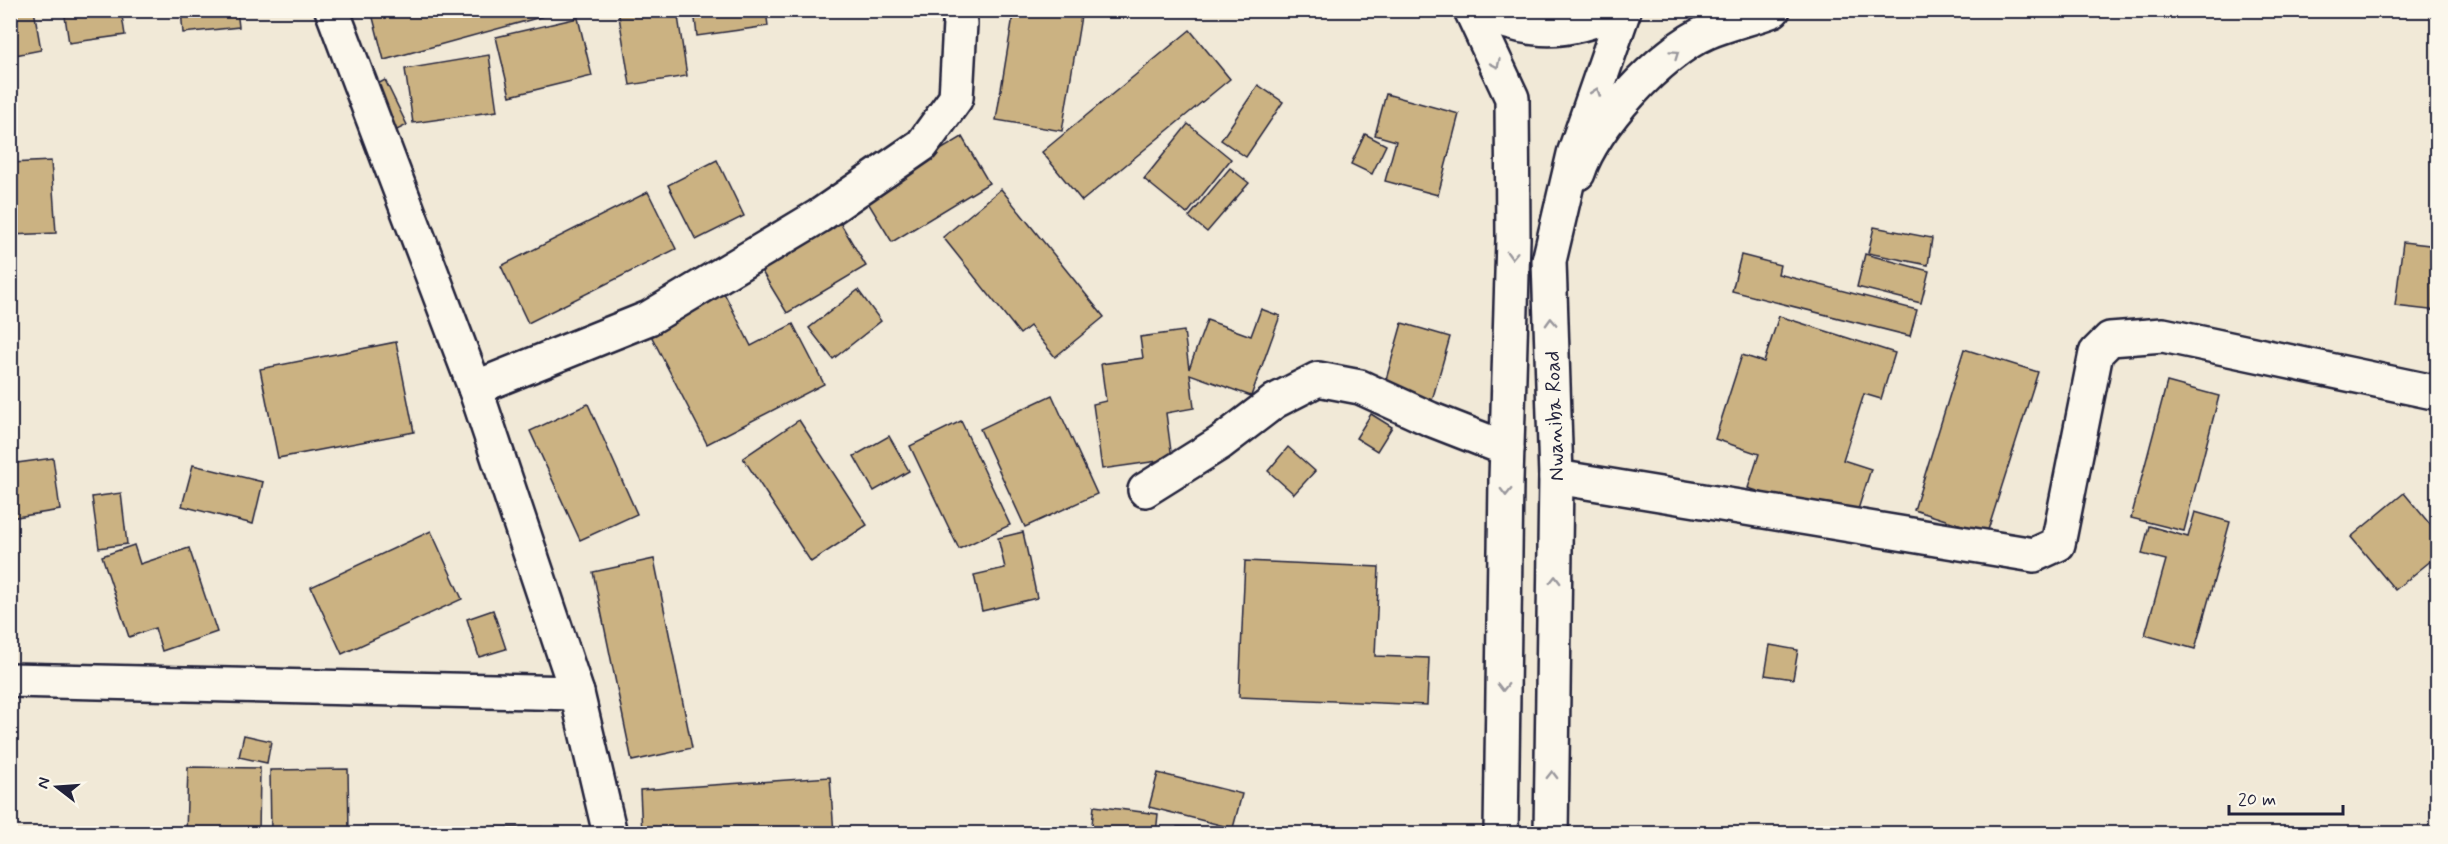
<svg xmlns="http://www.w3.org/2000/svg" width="2448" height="844" font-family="Mynerve,sans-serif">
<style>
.building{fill:#cbb282;stroke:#22223b;stroke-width:1.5}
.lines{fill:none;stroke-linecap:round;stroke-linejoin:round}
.minor-casing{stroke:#22223b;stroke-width:38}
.major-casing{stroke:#22223b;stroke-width:38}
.minor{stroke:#fbf7ec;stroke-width:33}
.major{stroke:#fbf7ec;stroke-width:33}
.oneway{stroke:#99979c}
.labels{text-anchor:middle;stroke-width:5;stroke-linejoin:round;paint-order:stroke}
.street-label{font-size:21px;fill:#22223b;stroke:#fbf7ec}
</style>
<rect width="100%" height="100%" fill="#f1e9d7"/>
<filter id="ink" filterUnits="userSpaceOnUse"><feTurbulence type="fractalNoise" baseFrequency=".0167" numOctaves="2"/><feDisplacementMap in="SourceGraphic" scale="12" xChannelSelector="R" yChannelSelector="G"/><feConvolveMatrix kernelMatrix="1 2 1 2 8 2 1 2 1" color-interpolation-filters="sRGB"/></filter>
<g filter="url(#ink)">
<!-- building -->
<g class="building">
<polygon points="10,10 34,10 41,50 10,56"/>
<polygon points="64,10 121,10 125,35 69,43"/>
<polygon points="181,10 237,10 239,27 183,33"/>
<polygon points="371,10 566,10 384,60"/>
<polygon points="618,10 677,10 687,76 630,85"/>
<polygon points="694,10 766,10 768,26 697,36"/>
<polygon points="1014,10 1082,10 1062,131 996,120"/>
<polygon points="578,18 592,76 510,96 496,37"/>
<polygon points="1190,30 1230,79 1082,201 1042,152"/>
<polygon points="489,55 497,111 413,123 405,69"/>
<polygon points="385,80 407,125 379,139 357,95"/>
<polygon points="1258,85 1283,102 1246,157 1221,140"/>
<polygon points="1386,94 1459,114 1438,195 1385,181 1396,141 1375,135"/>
<polygon points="1188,124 1231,159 1187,214 1144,179"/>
<polygon points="1365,134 1386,145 1372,174 1351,164"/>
<polygon points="962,137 989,183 892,242 864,196"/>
<polygon points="717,160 744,216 696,240 668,185"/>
<polygon points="51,161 56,233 10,235 10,163"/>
<polygon points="1230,168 1249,183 1207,232 1189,217"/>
<polygon points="1001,189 1104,317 1055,357 1030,326 1020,334 943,237"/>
<polygon points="648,192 676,249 528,323 501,266"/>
<polygon points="832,209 866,266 787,313 753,257"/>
<polygon points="1874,227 1932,238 1928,265 1868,253"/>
<polygon points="2403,242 2438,246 2438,311 2395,306"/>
<polygon points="1865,254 1929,271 1921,303 1857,287"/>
<polygon points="1741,255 1780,265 1778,274 1917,310 1910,336 1732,291"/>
<polygon points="716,277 751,346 793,324 824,384 707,444 641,316"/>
<polygon points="858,290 881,321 833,359 809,328"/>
<polygon points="1261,309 1280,316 1251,396 1190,374 1194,408 1166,413 1172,459 1102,469 1093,404 1106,401 1101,364 1143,358 1140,337 1184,331 1189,369 1207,320 1251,336"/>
<polygon points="1779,316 1895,353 1881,399 1864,394 1843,460 1871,469 1854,522 1748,488 1759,454 1715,439 1742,355 1764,362"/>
<polygon points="1402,323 1450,337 1431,404 1383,390"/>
<polygon points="396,342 414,432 278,458 260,369"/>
<polygon points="1964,349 2038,372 1987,533 1914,510"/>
<polygon points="2167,382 2219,396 2184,531 2131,518"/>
<polygon points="1052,395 1097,494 1025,527 980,429"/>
<polygon points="588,404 637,514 580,540 530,431"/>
<polygon points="1371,414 1392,427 1377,451 1356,438"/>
<polygon points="799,420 867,525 811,562 743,458"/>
<polygon points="961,421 1010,525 959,549 910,446"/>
<polygon points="889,436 909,471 874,491 854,456"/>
<polygon points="1288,447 1315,471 1294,494 1268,471"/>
<polygon points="53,458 60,510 10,518 10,464"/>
<polygon points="193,465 263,482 253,524 182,506"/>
<polygon points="121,493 127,544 99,548 92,497"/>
<polygon points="2404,493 2438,534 2438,555 2395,590 2351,537"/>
<polygon points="2195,512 2230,522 2195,649 2145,635 2166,560 2142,554 2149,526 2188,537"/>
<polygon points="431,531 462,599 342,654 311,587"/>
<polygon points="1023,532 1037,598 982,611 974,575 1005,568 998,538"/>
<polygon points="134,545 140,564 189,548 217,632 162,651 155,628 129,637 102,556"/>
<polygon points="654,559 692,748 632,761 593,572"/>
<polygon points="1245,561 1379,567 1375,656 1429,658 1427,705 1239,697"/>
<polygon points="493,610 506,649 479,657 467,619"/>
<polygon points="1770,645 1798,650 1793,679 1765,675"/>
<polygon points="244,735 271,741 267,763 239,757"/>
<polygon points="188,767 260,768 259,834 186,834"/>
<polygon points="348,769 349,834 271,834 270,770"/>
<polygon points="1158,773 1242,794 1233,828 1243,828 1242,834 1177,834 1177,827 1232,828 1149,807"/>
<polygon points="830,777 834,834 642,834 640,790"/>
<polygon points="1094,806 1158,814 1156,834 1091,834"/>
<polygon points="542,827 542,834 473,834 473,828"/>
</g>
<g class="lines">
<defs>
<g id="minor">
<polyline points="332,10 475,388 577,693 610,834"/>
<path d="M1578 173C1593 126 1661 52 1707 32 1728 23 1752 18 1773 10"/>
<polyline points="475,388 649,318 819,216 922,145 956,98 960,23"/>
<polyline points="1556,477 2034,555 2058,544 2096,353 2110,339 2163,335 2438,393"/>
<polyline points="1145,490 1220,443 1275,401 1318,379 1360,387 1430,419 1507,449"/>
<polyline points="10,680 577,693"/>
</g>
<g id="major">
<polyline points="1471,10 1512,98 1513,239 1506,480 1501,834"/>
<path d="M1478 10C1533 36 1566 34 1621 10"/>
<polyline points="1551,834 1556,477 1549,261 1574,154 1624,10"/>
</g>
</defs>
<!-- minor casing -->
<use href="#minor" class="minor-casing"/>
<!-- major casing -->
<use href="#major" class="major-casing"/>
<!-- minor -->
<use href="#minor" class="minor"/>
<!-- major -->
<use href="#major" class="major"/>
</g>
<!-- one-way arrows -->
<defs><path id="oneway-chevron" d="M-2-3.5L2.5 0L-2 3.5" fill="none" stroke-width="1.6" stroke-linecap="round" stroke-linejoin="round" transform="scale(1.5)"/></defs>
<g class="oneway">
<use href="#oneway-chevron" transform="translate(1675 54) rotate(-35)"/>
<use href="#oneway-chevron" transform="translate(1496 64) rotate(65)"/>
<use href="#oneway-chevron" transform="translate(1596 92) rotate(-71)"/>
<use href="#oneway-chevron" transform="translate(1512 255) rotate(92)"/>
<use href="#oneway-chevron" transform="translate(1551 322) rotate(-92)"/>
<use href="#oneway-chevron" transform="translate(1506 492) rotate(91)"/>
<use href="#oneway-chevron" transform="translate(1555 580) rotate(-89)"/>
<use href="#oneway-chevron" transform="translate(1503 687) rotate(91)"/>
<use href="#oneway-chevron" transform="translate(1552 775) rotate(-89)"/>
</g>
</g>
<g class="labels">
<!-- street labels -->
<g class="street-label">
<text transform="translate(1554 416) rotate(-92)" y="7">Nwaniba Road</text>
</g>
</g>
<!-- margin -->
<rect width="2448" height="844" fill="none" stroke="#fbf7ec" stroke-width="36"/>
<rect x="18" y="18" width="2412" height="808" fill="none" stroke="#22223b" stroke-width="2" filter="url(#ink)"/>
<!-- north arrow -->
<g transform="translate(57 787) rotate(287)" stroke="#fbf7ec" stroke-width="4.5" paint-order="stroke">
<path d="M0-4.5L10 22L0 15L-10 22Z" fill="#22223b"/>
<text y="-9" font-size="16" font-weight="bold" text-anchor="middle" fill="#22223b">N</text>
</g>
<!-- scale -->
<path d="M2229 805v9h114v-9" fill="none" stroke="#22223b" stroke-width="3"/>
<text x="2238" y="805" font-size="18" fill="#22223b" stroke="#fbf7ec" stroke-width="4.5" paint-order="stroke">20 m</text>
</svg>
